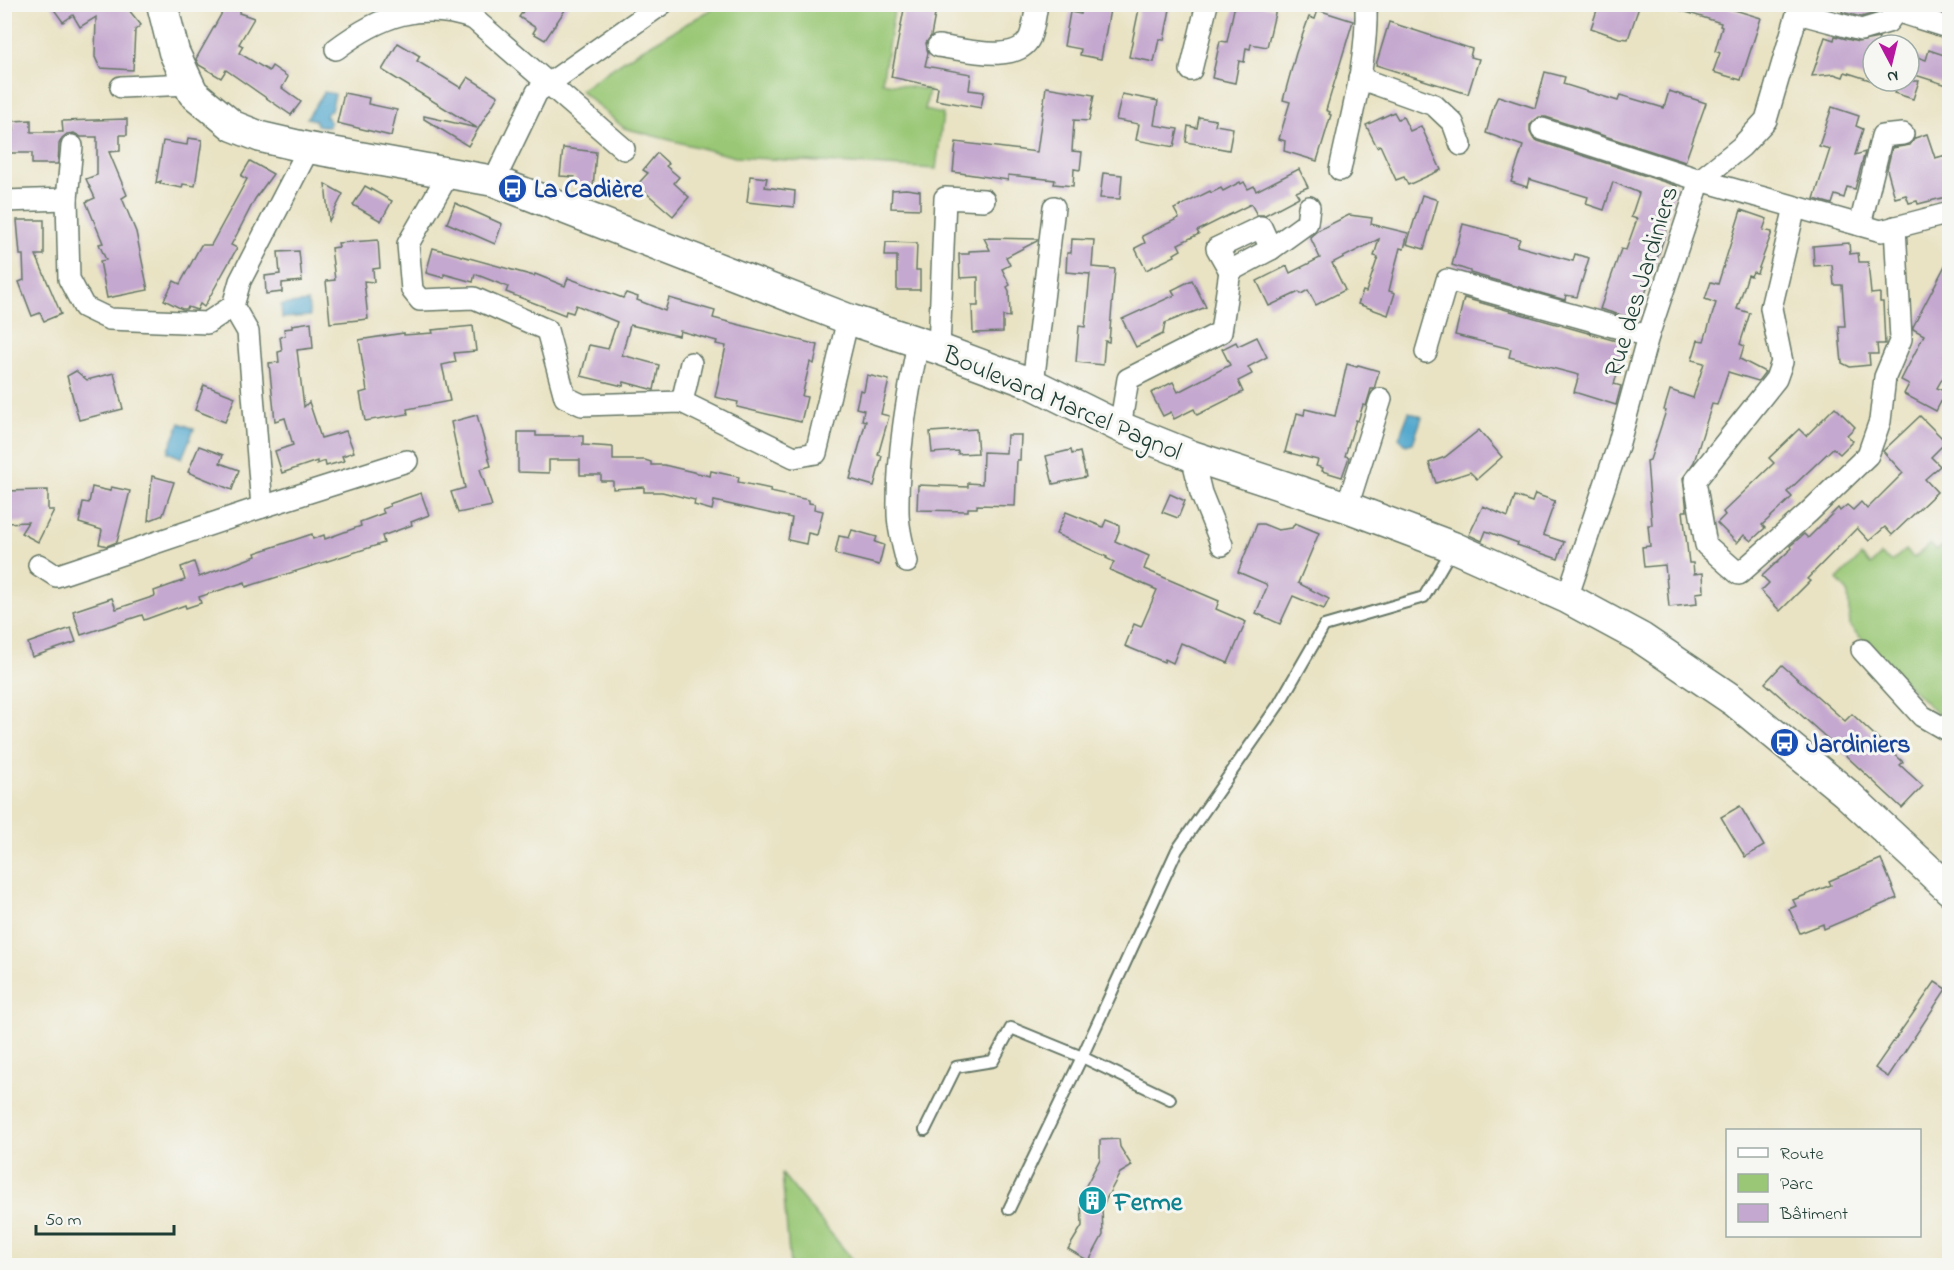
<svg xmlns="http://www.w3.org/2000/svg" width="1954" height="1270" font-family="'Indie Flower',sans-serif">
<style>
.green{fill:#99c775;stroke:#5c8254;stroke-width:1.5}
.water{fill:#52a8ce;stroke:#387281;stroke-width:1.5}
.building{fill:#c5a8cf}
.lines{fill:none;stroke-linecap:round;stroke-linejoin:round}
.lane-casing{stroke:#676;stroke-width:14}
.street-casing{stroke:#676;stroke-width:24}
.secondary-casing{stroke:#676;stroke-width:33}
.lane{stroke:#fff;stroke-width:10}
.street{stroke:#fff;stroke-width:21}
.secondary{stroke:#fff;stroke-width:30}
.labels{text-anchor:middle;stroke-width:6;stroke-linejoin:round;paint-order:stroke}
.transit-label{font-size:26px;font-weight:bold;fill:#164399;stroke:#f6f6f2;text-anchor:start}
.street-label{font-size:26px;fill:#1f3d34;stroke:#f6f6f2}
.culture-label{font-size:26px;font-weight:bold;fill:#0d838f;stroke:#f6f6f2;text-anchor:start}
</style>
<rect width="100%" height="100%" fill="#f6f6f2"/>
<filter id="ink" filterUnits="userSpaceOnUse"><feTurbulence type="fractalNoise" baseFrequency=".0167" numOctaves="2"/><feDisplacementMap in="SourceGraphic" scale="12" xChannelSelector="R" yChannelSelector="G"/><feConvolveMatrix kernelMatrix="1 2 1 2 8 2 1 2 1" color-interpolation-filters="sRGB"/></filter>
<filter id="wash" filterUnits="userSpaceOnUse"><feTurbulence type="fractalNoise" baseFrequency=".008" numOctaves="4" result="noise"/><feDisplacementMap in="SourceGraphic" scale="24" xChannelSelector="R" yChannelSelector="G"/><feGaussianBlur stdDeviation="1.35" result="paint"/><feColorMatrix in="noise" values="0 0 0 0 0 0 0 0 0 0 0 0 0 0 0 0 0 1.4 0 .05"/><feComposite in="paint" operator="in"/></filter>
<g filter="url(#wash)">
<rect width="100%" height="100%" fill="#e9e3c4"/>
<!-- green -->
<g class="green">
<polygon points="719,5 869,4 894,11 882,82 929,90 925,110 943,114 936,169 735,157 624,128 580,90 634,54"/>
<polygon points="1949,540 1949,722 1940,717 1850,627 1848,592 1837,580 1861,556 1871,565 1881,555 1891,562 1905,550 1914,558 1930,544 1936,550"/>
<polygon points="782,1174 857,1265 790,1265"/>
</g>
<!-- water -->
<g class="water">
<polygon points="324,92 335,94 331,111 328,112 326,116 330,122 329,127 317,125 315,120 307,118"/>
<polygon points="308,302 310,316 282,318 281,305"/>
<polygon points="1409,412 1422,417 1413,443 1406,445 1399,438"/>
<polygon points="180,423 194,429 182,458 168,452"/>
</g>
<g id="blocks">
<!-- building -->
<g class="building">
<polygon points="50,4 124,4 141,25 135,30 133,70 100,68 95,57 96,17 80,27 73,15 63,22"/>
<polygon points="227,4 244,4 239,13 254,18 239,44 243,46 239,53 269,71 272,66 288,77 282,88 301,102 291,115 226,70 221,78 199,65 196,59"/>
<polygon points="528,4 569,4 545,40 533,33 536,28 519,17"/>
<polygon points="905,4 937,4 931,36 926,43 928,53 925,66 971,74 969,90 984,92 981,108 936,100 938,87 891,77"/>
<polygon points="1082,4 1111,4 1101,59 1080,55 1081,49 1064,46 1070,12 1081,14"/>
<polygon points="1140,4 1171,4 1164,40 1159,39 1154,62 1129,57"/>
<polygon points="1235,4 1256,4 1276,9 1267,47 1251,44 1250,49 1246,48 1244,62 1239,61 1235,83 1212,78 1220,41 1227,42"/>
<polygon points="1599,4 1640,4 1628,39 1619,38 1591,28"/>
<polygon points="1673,4 1715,4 1761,18 1741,80 1713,72 1720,53 1715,51 1722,27 1720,26 1721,23 1673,8"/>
<polygon points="1844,4 1878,4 1875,13 1861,17 1842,12"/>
<polygon points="1318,10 1353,21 1326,110 1330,112 1329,114 1331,115 1317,161 1284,151 1285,141 1279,139 1290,102 1283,100 1296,53 1309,17 1315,19"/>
<polygon points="1389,22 1472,49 1470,57 1479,59 1468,94 1376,65"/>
<polygon points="1835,36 1858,42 1879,38 1877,45 1873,45 1873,81 1845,72 1843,77 1834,74 1812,76 1825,37 1834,40"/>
<polygon points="398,43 420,56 417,61 461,88 468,77 498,96 468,146 424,119 424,116 477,128 382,70"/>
<polygon points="1929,50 1950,57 1950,86 1912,74 1917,57 1926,60"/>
<polygon points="1545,72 1565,77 1563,84 1618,101 1620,95 1664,108 1669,91 1706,103 1685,162 1546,117 1539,117 1530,125 1530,132 1533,138 1538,141 1677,186 1664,227 1667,229 1639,312 1637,311 1634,319 1600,309 1621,249 1626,250 1637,219 1631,217 1639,193 1613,182 1604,210 1586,204 1588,197 1529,179 1527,187 1511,182 1523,146 1486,133 1494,105 1498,96 1535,108"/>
<polygon points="1897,81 1919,81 1913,99 1894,93"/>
<polygon points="1046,87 1094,95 1089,121 1074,120 1072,151 1082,152 1080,170 1074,169 1073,186 1054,184 1055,180 1008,175 1008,180 953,172 956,142 1037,152"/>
<polygon points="344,93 369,98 368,104 397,110 391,136 337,123"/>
<polygon points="1122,94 1158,101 1154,125 1178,129 1174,147 1136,140 1139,124 1116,120"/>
<polygon points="1832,107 1859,116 1856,126 1863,129 1855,155 1865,152 1855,189 1847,187 1844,198 1835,195 1832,204 1814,199 1830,149 1819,146"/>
<polygon points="1394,112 1398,119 1403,117 1410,131 1421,126 1441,170 1408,185 1404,177 1396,180 1380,145 1377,147 1366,125"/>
<polygon points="1199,117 1216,120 1215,125 1233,128 1229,150 1186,142 1188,126 1197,128"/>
<polygon points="127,119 127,135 120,135 120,151 109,152 127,195 122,198 136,232 148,290 107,298 100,261 106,260 99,244 103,243 86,202 95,198 86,179 97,175 97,137 81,137 74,133 67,134 62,138 59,144 58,164 32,164 32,153 4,153 4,131 14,131 13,121 31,120 31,132 63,132 62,121"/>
<polygon points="1927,134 1935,158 1950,154 1950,196 1918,204 1917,201 1909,203 1906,195 1895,198 1887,169 1892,148 1910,145 1915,138"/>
<polygon points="188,138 202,140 195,186 183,184 182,188 160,184 161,181 156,183 163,141 187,145"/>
<polygon points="563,148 596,152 593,188 575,185 575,177 560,176"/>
<polygon points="657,153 669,164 666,166 679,177 674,183 689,197 673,216 637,185 648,173 643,170"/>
<polygon points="250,161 273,174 255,199 237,234 231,245 237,248 204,307 200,304 197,310 188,307 186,309 182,309 164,300 174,281 180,284 201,245 211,245 247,179 241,176"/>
<polygon points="1299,169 1308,187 1296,192 1299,197 1265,215 1257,215 1251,204 1197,231 1199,234 1178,244 1181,250 1174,254 1175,256 1146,270 1135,248 1145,243 1142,236 1179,218 1174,209 1210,191 1211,193 1221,188 1223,191 1240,182 1241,184 1244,182 1248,189 1254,186 1256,191"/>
<polygon points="1103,173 1122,175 1120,199 1100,198"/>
<polygon points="750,176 767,178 765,187 795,191 794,207 747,202"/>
<polygon points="325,184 343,194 329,221"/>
<polygon points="365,186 392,201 381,221 353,205"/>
<polygon points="906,189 920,191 920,209 891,208 892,190"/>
<polygon points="1422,195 1438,200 1424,249 1407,244"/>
<polygon points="455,203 502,224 495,244 447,223"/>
<polygon points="1741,210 1767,219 1763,230 1772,232 1757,273 1753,272 1751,276 1748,275 1737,309 1750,313 1740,344 1744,346 1740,359 1765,372 1758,381 1728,372 1717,405 1712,404 1694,462 1683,478 1687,511 1683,511 1689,563 1693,563 1694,574 1703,573 1704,592 1696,593 1697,604 1669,607 1665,565 1644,567 1642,547 1650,546 1648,525 1652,525 1647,461 1650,460 1666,411 1664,410 1670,390 1693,398 1704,363 1692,360 1698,340 1704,341 1716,303 1705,299 1711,282 1718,284"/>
<polygon points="1349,215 1372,218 1371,224 1408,233 1404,249 1400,248 1393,274 1389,291 1395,293 1388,315 1358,304 1363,291 1366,292 1378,257 1374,256 1379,239 1332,263 1345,290 1316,305 1308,290 1301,294 1299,292 1269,306 1257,281 1287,266 1290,273 1320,258 1310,237 1317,231"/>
<polygon points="17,220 44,220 44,255 36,255 61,314 44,321 40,313 32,316 19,282 24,280 23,255 20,255"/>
<polygon points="1463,224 1520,239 1517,246 1573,261 1575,254 1589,258 1577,297 1566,295 1565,300 1470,273 1470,271 1452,265"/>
<polygon points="984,238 1037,239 1037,241 1006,257 1010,265 1002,269 1010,285 1007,287 1009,291 1010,317 1003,316 1003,332 973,333 972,306 978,306 978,277 960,278 959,254 969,254 969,251 990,250"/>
<polygon points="1072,239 1094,240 1092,267 1115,269 1109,342 1105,341 1103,365 1076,362 1079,326 1085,327 1090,274 1066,272 1067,253 1071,253"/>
<polygon points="378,240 380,268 373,269 374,282 364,281 368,319 330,323 326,281 335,280 331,248 339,247 338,243"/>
<polygon points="886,242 917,243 916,270 920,270 920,290 897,290 897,256 885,256"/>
<polygon points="1849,243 1850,254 1858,253 1859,262 1868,262 1871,294 1880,293 1880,302 1883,302 1885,344 1877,344 1878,354 1869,354 1870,365 1850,367 1842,363 1840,342 1839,326 1845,326 1842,285 1834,285 1832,265 1814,266 1813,246"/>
<polygon points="433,248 534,276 535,274 565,286 568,278 623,298 626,293 638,297 637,300 665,311 669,298 715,311 713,318 818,345 814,364 810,362 802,396 807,397 801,422 737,407 738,402 715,397 726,346 716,344 717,341 680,331 679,336 630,325 622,355 659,365 654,390 624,382 623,386 581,376 589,345 608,349 617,322 576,305 573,313 566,311 565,315 506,292 508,287 475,274 473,282 444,274 444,278 426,273"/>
<polygon points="299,251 302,281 282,283 282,292 266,294 265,276 280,274 278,252"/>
<polygon points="1950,256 1950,365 1937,388 1946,392 1936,411 1904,394 1909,384 1901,380 1924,335 1913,329 1913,327"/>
<polygon points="1192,280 1206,307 1165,323 1163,334 1136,347 1122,319 1175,295 1172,290"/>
<polygon points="1464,298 1627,344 1614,384 1621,386 1616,405 1574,392 1579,375 1509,357 1511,349 1455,335"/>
<polygon points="311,322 313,348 297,350 304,407 309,402 321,438 346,431 354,452 342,456 344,461 326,466 325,461 317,464 317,461 282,473 275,451 293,445 285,418 275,421 269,363 279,362 278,352 282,351 280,337 285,336 284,329 292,328 292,325"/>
<polygon points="473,326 476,351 454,353 456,362 442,365 450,401 407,409 408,414 365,421 360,393 367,391 359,340 404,333 404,335 433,333 432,330"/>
<polygon points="1257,337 1267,357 1248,367 1252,374 1238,381 1243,392 1197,415 1194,409 1174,419 1171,412 1163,416 1151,393 1173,382 1178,392 1230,365 1222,349 1236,342 1238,346"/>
<polygon points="1347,364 1357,367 1358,365 1379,371 1374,389 1371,389 1366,406 1363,405 1358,421 1356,420 1345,456 1349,457 1342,477 1322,471 1323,468 1316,466 1318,460 1285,452 1292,426 1294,426 1297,413 1304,415 1305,409 1335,416"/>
<polygon points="76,371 87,380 114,373 123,409 79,420 67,376"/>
<polygon points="867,375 889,380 881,414 889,416 878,455 882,456 874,486 850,479 866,421 862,420 864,410 856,408 860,390 864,391"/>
<polygon points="204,385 235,397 225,422 195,410"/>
<polygon points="1835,407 1855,427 1847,435 1853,441 1840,454 1833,448 1787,492 1792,497 1762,525 1765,528 1751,541 1744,535 1737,543 1717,523 1725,515 1723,512 1774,463 1769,458 1799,429 1806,436"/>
<polygon points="477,415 491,466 480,469 492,506 458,513 451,492 465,488 451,422"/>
<polygon points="1920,416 1946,442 1931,457 1940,466 1925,479 1937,492 1892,535 1885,527 1869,541 1857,528 1807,579 1810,581 1780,611 1761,591 1769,583 1762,576 1792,548 1790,546 1804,534 1808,538 1838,508 1840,511 1847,505 1853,510 1861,502 1867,509 1903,473 1883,451"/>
<polygon points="976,429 978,453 958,454 958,451 932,453 930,432"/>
<polygon points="1479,430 1502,457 1477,479 1470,472 1436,483 1429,463 1445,457"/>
<polygon points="518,432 536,432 536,436 583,436 583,445 613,447 613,460 645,460 651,462 651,465 664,465 710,476 711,471 739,477 738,482 771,489 770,492 809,500 809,503 815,504 814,509 823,511 817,535 808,533 806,544 788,540 792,518 714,501 712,510 694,505 695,500 662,492 644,492 644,487 613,489 613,481 601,481 601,475 580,475 580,460 549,460 549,473 518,472"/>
<polygon points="1007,435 1021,435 1020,460 1017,460 1015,506 977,505 977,508 968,508 968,511 917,510 918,485 968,487 968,483 982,484 983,452 1006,453"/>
<polygon points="199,446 223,455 220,463 239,470 232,490 188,472"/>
<polygon points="1071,450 1072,454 1080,452 1086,477 1053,484 1046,456"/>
<polygon points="152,476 174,482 163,515 148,521"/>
<polygon points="92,487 110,491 111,487 130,491 117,542 107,546 99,544 102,530 79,523 83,502 89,503"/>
<polygon points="48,490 48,510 54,510 38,542 21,533 28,522 5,523 5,491"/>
<polygon points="421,493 429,515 411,522 412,525 382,536 384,543 246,587 245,582 199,597 201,603 186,608 185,605 144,620 142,615 81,635 73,611 112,598 116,609 155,596 154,591 185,580 181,567 194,562 199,577 256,556 255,553 312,534 313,539 324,535 325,539 361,526 360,522 384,513 382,509 390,506 389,504"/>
<polygon points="1170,494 1185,501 1178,518 1162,512"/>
<polygon points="1535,494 1555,501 1543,535 1564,542 1558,559 1517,545 1518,543 1486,531 1482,541 1469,535 1483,506 1508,517 1515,496 1532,502"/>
<polygon points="1066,512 1103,527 1106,520 1119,525 1119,531 1115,541 1149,556 1144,569 1219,601 1216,609 1246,622 1228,663 1181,643 1173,663 1165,659 1164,662 1125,646 1134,624 1141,627 1157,590 1110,570 1114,562 1106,558 1107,557 1056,534"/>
<polygon points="1295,523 1319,533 1298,583 1329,599 1324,609 1293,596 1280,624 1256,613 1267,587 1266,584 1238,572 1257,524 1263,524 1278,530 1292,528"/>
<polygon points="852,530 877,537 875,542 884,545 879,565 835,554 839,536 849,538"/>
<polygon points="71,628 76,642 32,657 28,643"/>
<polygon points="1782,665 1845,721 1852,714 1903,762 1900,765 1923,786 1902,808 1829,740 1765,683"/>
<polygon points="1740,806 1764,846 1745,857 1721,817"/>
<polygon points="1881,859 1897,898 1824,929 1823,924 1800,933 1789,909 1796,906 1793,900 1831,885 1829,881"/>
<polygon points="1935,982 1946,989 1888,1077 1875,1068"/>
<polygon points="1119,1139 1120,1147 1132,1166 1120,1173 1102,1207 1103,1235 1089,1261 1068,1249 1082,1226 1081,1195 1100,1159 1100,1140"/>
</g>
</g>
</g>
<g filter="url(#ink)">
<use href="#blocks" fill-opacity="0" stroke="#676" stroke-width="1.5"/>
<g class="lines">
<defs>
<g id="lane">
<polyline points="925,1130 956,1067 993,1061 1011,1028 1082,1057 1170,1099"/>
<polyline points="1009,1209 1082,1057 1177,850 1279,704 1324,626 1424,597 1452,549"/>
</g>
<g id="street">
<polyline points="1798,13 1861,30 1888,22 1896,11 1950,28"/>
<path d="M938 46C962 49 1018 65 1030 37 1034 27 1035 15 1037 4"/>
<path d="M336 49C380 16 421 0 474 19L624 149"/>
<polyline points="1191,70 1207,4"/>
<polyline points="1359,78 1434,105 1453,123 1461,145"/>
<polyline points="121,87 189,84"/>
<polyline points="1542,129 1700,180 1881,231 1950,213"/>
<polyline points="72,146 67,199 69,279 84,307 109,319 207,323 233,306 240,281 309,148"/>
<path d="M1340 170C1351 116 1368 60 1366 4"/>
<polyline points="449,173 408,244 412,290 420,300 474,298 547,330 565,397 582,405 682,402 794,457 816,453 848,319"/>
<polyline points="494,181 537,92 662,4"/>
<polyline points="4,201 67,199"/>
<polyline points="1795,207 1771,308 1782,362 1776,379 1695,481 1706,545 1739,574 1808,513 1868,455 1880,421 1885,377 1901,339 1895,227"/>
<polyline points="1860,225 1882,136 1903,134"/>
<polyline points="1230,271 1217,248 1261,227 1271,249"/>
<polyline points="939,349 945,198 984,200"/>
<polyline points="1426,352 1447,280 1648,336"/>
<polyline points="1033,384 1054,207"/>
<polyline points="682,402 691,363"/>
<polyline points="1120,427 1128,379 1221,332 1230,271 1271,249 1307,223 1309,207"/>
<polyline points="1192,456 1201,493 1222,545"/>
<polyline points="262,507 407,461"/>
<polyline points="1347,507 1381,399"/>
<path d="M907 562C903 546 898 529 898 512 897 456 907 398 918 343"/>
<polyline points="39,565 56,576 262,507 248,332 233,306"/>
<polyline points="1567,598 1618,446 1648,336 1700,180 1741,147 1766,120 1800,4"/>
<polyline points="1862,650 1922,716 1950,732"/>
</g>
<polyline id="secondary" points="162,4 174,52 193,93 233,126 261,137 309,148 494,181 848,319 939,349 1033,384 1120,427 1192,456 1347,507 1453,547 1567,598 1641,638 1734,701 1846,793 1950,890"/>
</defs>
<!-- lane casing -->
<use href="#lane" class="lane-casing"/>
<!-- street casing -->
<use href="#street" class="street-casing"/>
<!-- secondary casing -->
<use href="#secondary" class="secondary-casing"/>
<!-- lane -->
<use href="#lane" class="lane"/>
<!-- street -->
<use href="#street" class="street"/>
<!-- secondary -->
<use href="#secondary" class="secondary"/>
</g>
</g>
<!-- icons -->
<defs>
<symbol id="bus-disc" viewBox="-11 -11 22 22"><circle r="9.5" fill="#1a4fb4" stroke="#f6f6f2"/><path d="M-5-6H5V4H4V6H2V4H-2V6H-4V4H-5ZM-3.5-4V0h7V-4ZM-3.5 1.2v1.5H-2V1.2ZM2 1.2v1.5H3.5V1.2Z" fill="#fff"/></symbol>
<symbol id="building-disc" viewBox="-11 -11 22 22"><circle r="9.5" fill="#0f9aa8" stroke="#f6f6f2"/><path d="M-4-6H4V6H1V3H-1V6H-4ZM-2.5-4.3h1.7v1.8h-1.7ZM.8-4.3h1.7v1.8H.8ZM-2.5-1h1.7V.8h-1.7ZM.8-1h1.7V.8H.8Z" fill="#fff"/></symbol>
</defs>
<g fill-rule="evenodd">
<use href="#bus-disc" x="496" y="172" width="33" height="33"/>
<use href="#bus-disc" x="1768" y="726" width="33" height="33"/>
<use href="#building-disc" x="1076" y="1184" width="33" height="33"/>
</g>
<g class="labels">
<!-- transit labels -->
<g class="transit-label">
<text x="534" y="197">La Cadière</text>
<text x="1806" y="752">Jardiniers</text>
</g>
<!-- street labels -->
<g class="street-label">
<text transform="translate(1640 281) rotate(-73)" y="9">Rue des Jardiniers</text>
<text transform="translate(1063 402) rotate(23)" y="9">Boulevard Marcel Pagnol</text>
</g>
<!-- culture labels -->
<g class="culture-label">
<text x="1114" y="1210">Ferme</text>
</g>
</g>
<!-- margin -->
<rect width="1954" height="1270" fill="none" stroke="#f6f6f2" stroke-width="24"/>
<!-- legend -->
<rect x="1726" y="1129" width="195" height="108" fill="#f6f6f2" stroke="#a0aca6" stroke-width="1.5"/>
<rect x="1738" y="1148" width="30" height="9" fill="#ffffff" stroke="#a0aca6" stroke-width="1.5"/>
<text x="1780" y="1159" font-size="18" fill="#1f3d34">Route</text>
<rect x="1738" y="1174" width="30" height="18" fill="#99c775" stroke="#a0aca6" stroke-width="1.5"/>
<text x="1780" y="1189" font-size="18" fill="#1f3d34">Parc</text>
<rect x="1738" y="1204" width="30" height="18" fill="#c5a8cf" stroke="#a0aca6" stroke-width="1.5"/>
<text x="1780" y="1219" font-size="18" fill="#1f3d34">Bâtiment</text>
<!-- north arrow -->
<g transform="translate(1891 63) rotate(173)"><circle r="28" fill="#f6f6f2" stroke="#a0aca6" stroke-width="1.5"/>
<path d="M0-4.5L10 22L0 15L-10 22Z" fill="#b5179e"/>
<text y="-9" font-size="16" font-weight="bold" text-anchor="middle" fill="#1f3d34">N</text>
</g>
<!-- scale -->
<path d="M36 1225v9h138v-9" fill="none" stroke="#1f3d34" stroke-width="3"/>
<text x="45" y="1225" font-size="18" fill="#1f3d34" stroke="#f6f6f2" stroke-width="4.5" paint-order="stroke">50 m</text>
</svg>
